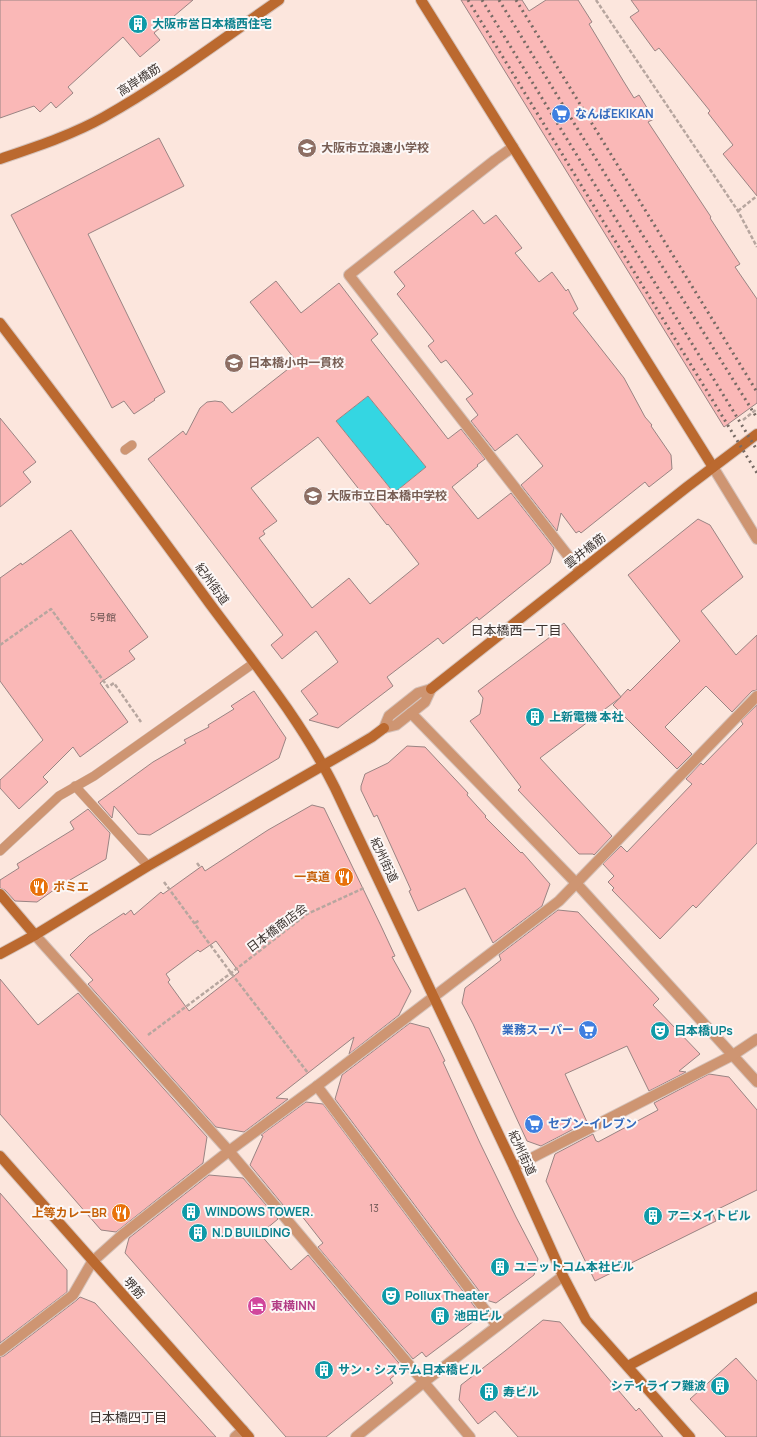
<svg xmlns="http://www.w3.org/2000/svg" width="757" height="1437" font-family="Manrope,'Noto Sans JP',sans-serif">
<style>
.water{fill:#34d6e2}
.building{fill:#fab8b7;stroke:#9a8483;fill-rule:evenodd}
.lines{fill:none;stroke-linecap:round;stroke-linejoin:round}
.lane-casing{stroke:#d5c2ba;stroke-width:10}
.street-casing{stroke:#d5c2ba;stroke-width:12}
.secondary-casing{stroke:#d5c2ba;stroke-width:12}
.path{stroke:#b7a69f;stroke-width:2.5;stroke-dasharray:4 2;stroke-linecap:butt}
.lane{stroke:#ce9572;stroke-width:9}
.street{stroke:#ce9572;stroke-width:10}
.secondary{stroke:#bb692f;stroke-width:10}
.rail{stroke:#766a64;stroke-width:3;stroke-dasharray:2 4;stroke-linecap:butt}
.labels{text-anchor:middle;stroke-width:4;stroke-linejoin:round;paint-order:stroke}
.number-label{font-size:10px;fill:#6b5451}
.culture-label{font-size:12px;font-weight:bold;fill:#0d838f;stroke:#fcf7f6;text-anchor:start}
.street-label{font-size:12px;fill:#3b332f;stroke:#fcf7f6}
.shop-label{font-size:12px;font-weight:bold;fill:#366cbe;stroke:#fcf7f6;text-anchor:start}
.education-label{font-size:12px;font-weight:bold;fill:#785e54;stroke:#fcf7f6;text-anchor:start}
.food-label{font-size:12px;font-weight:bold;fill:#c56008;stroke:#fcf7f6;text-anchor:end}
.hotel-label{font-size:12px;font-weight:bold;fill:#b23c85;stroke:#fcf7f6;text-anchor:start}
.neighbourhood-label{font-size:13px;fill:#3b332f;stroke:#fcf7f6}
</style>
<rect width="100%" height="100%" fill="#fce6dd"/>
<!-- water -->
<polygon class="water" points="368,396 426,467 394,493 336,421"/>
<!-- building -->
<g class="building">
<polygon points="0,0 193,0 154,33 160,40 140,57 123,37 68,87 73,93 56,108 51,102 40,112 34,106 0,118"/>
<polygon points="461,0 522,0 529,11 546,0 578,0 592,22 589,24 592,29 624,82 634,98 639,95 654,119 648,122 711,217 710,218 740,264 735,267 757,299 757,403 724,427"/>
<polygon points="631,0 757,0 757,196 723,154 733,145 708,113 710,111 659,48 655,51 630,17 639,11"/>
<polygon points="159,138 184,186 88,234 165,392 154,399 155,400 134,414 124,401 112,408 11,215"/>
<polygon points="473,210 484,224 496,215 522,248 515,253 539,282 552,272 566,291 568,289 578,309 573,313 624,378 645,417 652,425 651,426 671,455 672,469 649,487 645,482 581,533 579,531 576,533 561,513 557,531 521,485 543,466 517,434 495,451 471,421 478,415 466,399 473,394 446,360 441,363 428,346 434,341 397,294 405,286 394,272"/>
<path d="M276 281 301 313 339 283 378 334 371 340 448 439 461 429 485 459 477 465 478 466 452 487 478 519 511 493 554 548 550 563 479 620 477 617 443 644 438 638 387 677 393 686 338 728 309 720 318 714 301 691 338 662 316 631 282 659 271 645 283 635 148 459 183 431 186 435 200 408 207 402 215 401 222 402 232 413 297 362 250 302ZM368 396 426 467 394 493 336 421ZM318 437 387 525 388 524 419 564 370 604 349 578 312 608 259 538 265 534 263 531 277 521 251 488Z"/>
<polygon points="0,418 36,462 23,472 31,482 0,507"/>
<polygon points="698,519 710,525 743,577 701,611 736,655 757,635 757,690 752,691 732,712 706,686 665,727 692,754 677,769 613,705 628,689 630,691 680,641 628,575"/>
<polygon points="71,530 148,637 129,651 135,659 100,683 128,722 80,757 73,747 43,777 48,782 19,809 0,788 0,780 43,740 0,681 0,578 21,563 22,565"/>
<polygon points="564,623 621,697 540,758 612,836 594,855 593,854 579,854 518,790 521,787 470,721 480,714 483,698 478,691 550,637 548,635"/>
<polygon points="254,691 286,738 279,758 150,835 138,834 114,806 112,818 98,802 153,762 186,743 184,740 209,727 208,725 234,709 231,706"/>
<polygon points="757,705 757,843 696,908 693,905 660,939 612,890 614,888 608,882 614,876 603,864 621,846 627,852 692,784 686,779 701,763 703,765 743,724 741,721"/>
<polygon points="407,746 425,747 468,793 467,795 486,816 485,817 521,853 522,852 550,884 542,906 493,943 465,888 418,911 409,891 411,890 377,815 374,817 361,790 361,786 365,774 388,763"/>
<path d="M312 805 324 808 382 928 395 956 392 957 411 991 399 1015 349 1054 354 1037 276 1098 288 1099 244 1132 216 1127 88 984 93 980 70 955 89 936 124 913 125 915 131 910 134 915 161 892 163 894 202 866 205 871 268 830ZM216 941 239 972 189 1011 168 982 170 980 166 974 198 950 200 952Z"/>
<polygon points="88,809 110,833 106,859 58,887 37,902 15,901 5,890 0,888 0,880 19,868 17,864 74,829 70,822"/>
<polygon points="558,910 578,912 659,999 653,1005 700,1054 679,1071 686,1072 649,1091 627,1046 565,1074 587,1122 541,1146 527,1141 473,1024 462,1003 465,988 501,960 499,955"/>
<polygon points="0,979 38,1025 78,993 207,1137 203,1163 116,1232 101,1230 0,1114"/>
<polygon points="410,1023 429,1028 445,1061 443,1062 480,1143 516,1217 538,1259 534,1275 496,1303 486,1300 335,1099 342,1075"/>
<polygon points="709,1074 729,1077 757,1110 757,1190 712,1212 716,1221 595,1281 546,1181 555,1154 593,1134 596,1141 597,1141 598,1142 658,1110 654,1103"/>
<polygon points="306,1102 323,1104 477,1310 474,1321 426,1357 422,1352 413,1359 318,1247 323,1243 294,1206 288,1211 250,1165 263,1136 261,1135"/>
<polygon points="209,1175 243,1178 278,1219 260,1234 291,1270 308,1255 403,1368 390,1379 393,1383 326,1437 286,1437 125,1253 129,1238"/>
<polygon points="0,1193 67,1270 67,1292 0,1343"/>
<polygon points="80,1297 95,1303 216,1437 0,1437 0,1357 4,1356 77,1300"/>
<polygon points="543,1320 560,1322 636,1411 639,1408 663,1437 518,1437 495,1411 478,1424 459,1400 461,1385 505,1351"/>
<polygon points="736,1358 757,1381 757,1437 726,1437 690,1399"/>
</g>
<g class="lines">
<defs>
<g id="lane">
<polyline points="125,450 132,445"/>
<polyline points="75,786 148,866"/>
<polyline points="0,851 59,796 94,776 254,663"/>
</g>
<g id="street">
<polyline points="513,147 495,160 349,275 580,571"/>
<polyline points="713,467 757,539"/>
<polyline points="411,713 577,884 757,1082"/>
<polyline points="384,728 389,716 418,693 431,689"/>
<polyline points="384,728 396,725 425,702 431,689"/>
<polyline points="35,935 229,1151 470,1437"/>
<polyline points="317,1086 497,1326"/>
<polyline points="514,1167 733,1055 757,1039"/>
<polyline points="0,1351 73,1295 92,1262 122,1235 229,1151 317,1086 559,901 757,696"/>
<polyline points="235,1437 243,1430"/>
<polyline points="356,1437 424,1382 563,1276"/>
</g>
<g id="secondary">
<polyline points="421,0 713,467"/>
<path d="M0 159C35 147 72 135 104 117 165 83 221 40 279 0"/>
<path d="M0 323C71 416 141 509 210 604 254 663 302 722 335 788L514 1167 563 1276 586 1320 690 1437"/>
<polyline points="431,689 687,487 757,434"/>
<polyline points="0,894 35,935"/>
<polyline points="0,954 35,935 148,866 350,750 372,737 384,728"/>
<polyline points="0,1156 249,1437"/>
<polyline points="628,1366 757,1297"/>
</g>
</defs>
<!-- lane casing -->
<use href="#lane" class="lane-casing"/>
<!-- street casing -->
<use href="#street" class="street-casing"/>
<!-- secondary casing -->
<use href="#secondary" class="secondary-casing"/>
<!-- path -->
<g class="path">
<polyline points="596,0 738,211 757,247"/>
<polyline points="738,211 757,196"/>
<polyline points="743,420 757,409"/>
<polyline points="0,645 51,609 108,687 114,683 141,722"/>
<polyline points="197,863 200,867"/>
<polyline points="164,882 231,973 308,1073"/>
<polyline points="195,923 200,920"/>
<polyline points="148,1035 231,973 307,914 364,888"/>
</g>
<!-- lane -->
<use href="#lane" class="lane"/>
<!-- street -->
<use href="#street" class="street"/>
<!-- secondary -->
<use href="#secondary" class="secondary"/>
<!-- rail -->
<g class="rail">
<polyline points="468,0 757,473"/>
<polyline points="482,0 757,450"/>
<polyline points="499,0 627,210 757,418"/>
<polyline points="516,0 757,392"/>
</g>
</g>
<!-- icons -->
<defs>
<symbol id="building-disc" viewBox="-11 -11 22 22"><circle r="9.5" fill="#0f9aa8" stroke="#fcf7f6"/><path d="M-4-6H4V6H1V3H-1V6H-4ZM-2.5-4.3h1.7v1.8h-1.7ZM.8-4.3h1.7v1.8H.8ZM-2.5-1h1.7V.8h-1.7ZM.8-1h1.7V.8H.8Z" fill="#fff"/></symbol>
<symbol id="supermarket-disc" viewBox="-11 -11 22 22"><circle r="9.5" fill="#3f7fe0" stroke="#fcf7f6"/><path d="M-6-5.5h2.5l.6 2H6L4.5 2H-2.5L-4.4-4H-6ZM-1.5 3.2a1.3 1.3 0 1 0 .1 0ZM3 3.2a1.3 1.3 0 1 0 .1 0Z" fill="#fff"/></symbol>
<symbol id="school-disc" viewBox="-11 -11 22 22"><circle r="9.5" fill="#8d6e63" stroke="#fcf7f6"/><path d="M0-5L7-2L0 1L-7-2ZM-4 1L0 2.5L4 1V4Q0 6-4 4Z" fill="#fff"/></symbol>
<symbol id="restaurant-disc" viewBox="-11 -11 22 22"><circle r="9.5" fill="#e8710a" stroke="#fcf7f6"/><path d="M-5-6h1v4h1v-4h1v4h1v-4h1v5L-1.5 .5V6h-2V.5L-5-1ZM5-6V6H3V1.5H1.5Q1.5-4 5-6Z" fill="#fff"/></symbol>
<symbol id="theatre-disc" viewBox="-11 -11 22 22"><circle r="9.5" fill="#0f9aa8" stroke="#fcf7f6"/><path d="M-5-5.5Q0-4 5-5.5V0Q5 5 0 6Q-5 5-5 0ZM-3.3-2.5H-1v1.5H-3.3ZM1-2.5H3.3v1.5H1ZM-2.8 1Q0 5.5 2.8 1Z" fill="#fff"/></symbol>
<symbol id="hotel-disc" viewBox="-11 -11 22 22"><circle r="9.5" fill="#d1479c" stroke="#fcf7f6"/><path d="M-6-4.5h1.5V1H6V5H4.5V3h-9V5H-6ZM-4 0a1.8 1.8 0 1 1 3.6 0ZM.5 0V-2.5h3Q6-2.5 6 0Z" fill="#fff"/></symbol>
</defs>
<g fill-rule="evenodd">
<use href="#building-disc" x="127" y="13" width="22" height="22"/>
<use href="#supermarket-disc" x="550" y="103" width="22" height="22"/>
<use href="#school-disc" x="296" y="137" width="22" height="22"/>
<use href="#school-disc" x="223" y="352" width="22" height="22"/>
<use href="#school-disc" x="302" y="485" width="22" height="22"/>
<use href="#building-disc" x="524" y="706" width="22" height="22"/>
<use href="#restaurant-disc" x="333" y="866" width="22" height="22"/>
<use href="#restaurant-disc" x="28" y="876" width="22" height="22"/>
<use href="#supermarket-disc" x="577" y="1019" width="22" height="22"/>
<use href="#theatre-disc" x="649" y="1020" width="22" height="22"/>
<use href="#supermarket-disc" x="523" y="1113" width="22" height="22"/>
<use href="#building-disc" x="180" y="1201" width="22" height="22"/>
<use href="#restaurant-disc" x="110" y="1202" width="22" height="22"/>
<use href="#building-disc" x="642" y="1205" width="22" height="22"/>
<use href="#building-disc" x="187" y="1222" width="22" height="22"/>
<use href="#building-disc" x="489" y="1256" width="22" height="22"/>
<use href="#theatre-disc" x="380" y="1285" width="22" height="22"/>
<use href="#hotel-disc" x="246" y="1295" width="22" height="22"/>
<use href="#building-disc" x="429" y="1305" width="22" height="22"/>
<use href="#building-disc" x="313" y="1359" width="22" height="22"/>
<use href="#building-disc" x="709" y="1375" width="22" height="22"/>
<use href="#building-disc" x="478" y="1381" width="22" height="22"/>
</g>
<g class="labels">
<!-- number labels -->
<g class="number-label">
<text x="103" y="621">5号館</text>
<text x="374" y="1212">13</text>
</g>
<!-- culture labels -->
<g class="culture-label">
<text x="152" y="28">大阪市営日本橋西住宅</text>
<text x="549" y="721">上新電機 本社</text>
<text x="674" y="1035">日本橋UPs</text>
<text x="205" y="1216">WINDOWS TOWER.</text>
<text x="667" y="1220">アニメイトビル</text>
<text x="212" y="1237">N.D BUILDING</text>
<text x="514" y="1271">ユニットコム本社ビル</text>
<text x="405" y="1300">Pollux Theater</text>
<text x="454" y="1320">池田ビル</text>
<text x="338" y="1374">サン・システム日本橋ビル</text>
<text x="706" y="1390" text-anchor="end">シティライフ難波</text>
<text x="503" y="1396">寿ビル</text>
</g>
<!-- street labels -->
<g class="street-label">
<text transform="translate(139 80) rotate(-33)" y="4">高岸橋筋</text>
<text transform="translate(585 551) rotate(-38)" y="4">雲井橋筋</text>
<text transform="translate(212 584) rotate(54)" y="4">紀州街道</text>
<text transform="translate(384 860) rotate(65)" y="4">紀州街道</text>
<text transform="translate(277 928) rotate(-37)" y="4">日本橋商店会</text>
<text transform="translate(522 1153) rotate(65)" y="4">紀州街道</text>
<text transform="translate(134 1288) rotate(48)" y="4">堺筋</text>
</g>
<!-- shop labels -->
<g class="shop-label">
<text x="575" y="118">なんばEKIKAN</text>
<text x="574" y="1034" text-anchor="end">業務スーパー</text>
<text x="548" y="1128">セブン-イレブン</text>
</g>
<!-- education labels -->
<g class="education-label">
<text x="321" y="152">大阪市立浪速小学校</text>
<text x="248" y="367">日本橋小中一貫校</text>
<text x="327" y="500">大阪市立日本橋中学校</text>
</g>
<!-- food labels -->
<g class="food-label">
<text x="330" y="881">一真道</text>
<text x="53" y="891" text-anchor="start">ポミエ</text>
<text x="107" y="1217">上等カレーBR</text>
</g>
<!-- hotel labels -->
<g class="hotel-label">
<text x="271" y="1310">東横INN</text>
</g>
<!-- neighbourhood labels -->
<g class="neighbourhood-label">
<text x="516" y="635">日本橋西一丁目</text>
<text x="128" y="1422">日本橋四丁目</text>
</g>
</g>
</svg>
